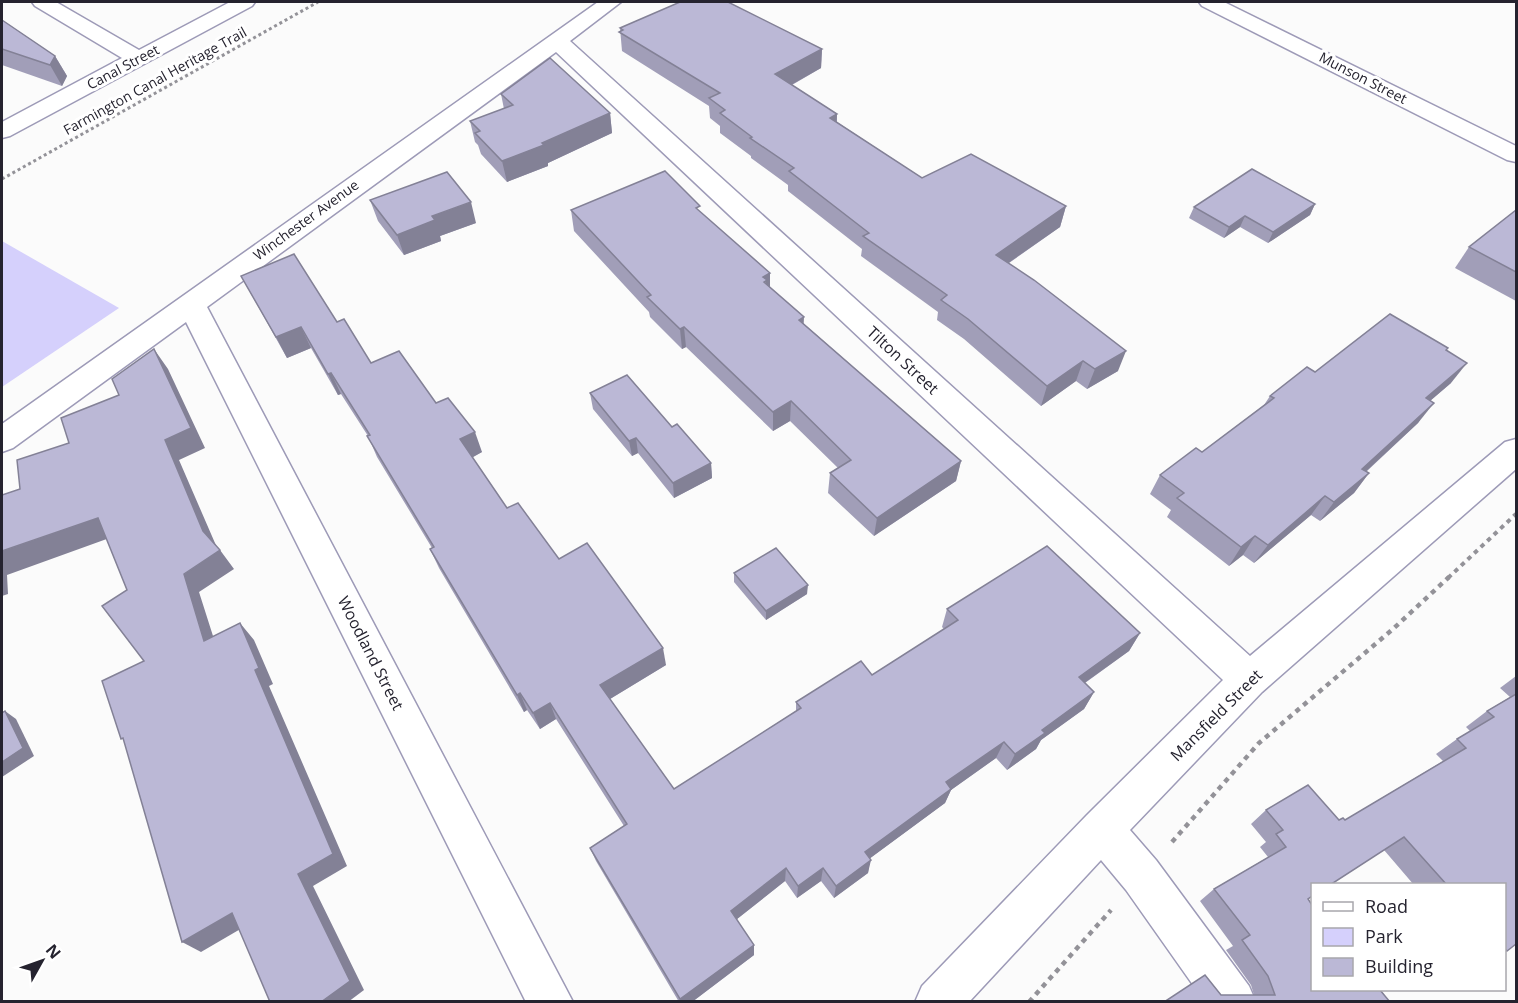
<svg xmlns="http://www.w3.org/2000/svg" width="1518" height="1003" font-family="'Open Sans',sans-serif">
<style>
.green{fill:#d5d0fc}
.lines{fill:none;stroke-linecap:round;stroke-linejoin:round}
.minor-casing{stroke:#9d9ab7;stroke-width:3}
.major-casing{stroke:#9d9ab7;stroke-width:3}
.path-far2{stroke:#939298;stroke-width:3;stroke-dasharray:3 3;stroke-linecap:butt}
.path-far1{stroke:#939298;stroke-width:4;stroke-dasharray:4.5 4.5;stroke-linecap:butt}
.path{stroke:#939298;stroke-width:4.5;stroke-dasharray:5 5;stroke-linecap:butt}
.minor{fill:#fff;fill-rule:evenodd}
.major{fill:#fff;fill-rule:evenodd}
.wall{fill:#a19eb8}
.shaded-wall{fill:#838196}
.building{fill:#bbb8d6;stroke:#838196;stroke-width:1.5}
.labels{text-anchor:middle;stroke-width:6;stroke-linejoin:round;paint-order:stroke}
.far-street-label{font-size:14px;fill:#25232f;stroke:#fff}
.street-label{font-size:16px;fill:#25232f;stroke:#fff}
</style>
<rect width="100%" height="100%" fill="#fbfbfb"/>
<!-- green -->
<polygon class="green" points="2,241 119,308 2,387"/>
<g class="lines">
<defs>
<g id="minor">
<polygon points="32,2 56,2 139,50 230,2 255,2 252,6 10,136 2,138 2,122 122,58 35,6"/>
<polygon points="598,2 621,2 570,41 1250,656 1505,442 1516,439 1516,469 1262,692 1130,830 1156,860 1249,986 1256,1002 1205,1002 1126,890 1101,860 969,1002 915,1002 922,986 1087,815 1223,680 556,52 207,307 573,1002 526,1002 186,322 13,448 2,452 2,424"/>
</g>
<polygon id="major" points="1199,2 1224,2 1516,146 1516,162 1507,160 1202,6"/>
</defs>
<!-- minor casing -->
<use href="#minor" class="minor-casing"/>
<!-- major casing -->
<use href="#major" class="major-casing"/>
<!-- path-far2 -->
<polyline class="path-far2" points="2,179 318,2"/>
<!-- path-far1 -->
<polyline class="path-far1" points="1448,578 1516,514"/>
<!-- path -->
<g class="path">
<polyline points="1172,842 1259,743 1393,629 1449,577"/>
<polyline points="1029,1002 1111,910"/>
</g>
<!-- minor -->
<use href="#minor" class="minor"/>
<!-- major -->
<use href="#major" class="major"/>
</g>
<!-- wall -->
<g class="wall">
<polygon points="2,20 55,56 67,76 62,86 2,65"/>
<polygon points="620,28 822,49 821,68 792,85 837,114 837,122 922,178 1066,206 1060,227 1009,263 1118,371 1087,389 1076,381 1041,406 964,339 937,320 938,312 861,256 862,249 788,191 788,185 751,158 751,156 720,133 720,126 710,118 709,106 622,51"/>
<polygon points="501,94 610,113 612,133 548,163 548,166 507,182 481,154 478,145 475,142 470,121 504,109"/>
<polygon points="370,200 476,223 440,236 441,241 404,255 378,221"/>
<polygon points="1315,204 1310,215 1268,243 1240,227 1224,238 1189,218 1194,207"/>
<polygon points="571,210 700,212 804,324 961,461 956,481 874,536 828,493 830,473 838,468 790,421 773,431 686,347 682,349 650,317 649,312 574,231"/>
<polygon points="1516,210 1516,301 1455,268 1469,247"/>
<polygon points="241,276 337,322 371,363 436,403 482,452 472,457 507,508 559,559 666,665 610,699 674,789 796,711 796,702 872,675 944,629 942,627 947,609 1140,633 1129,651 1085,683 1094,692 1084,709 1041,740 1036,749 1007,770 996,758 951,790 945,803 870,858 868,873 834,898 821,881 797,898 785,881 737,919 754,955 692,1002 679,1002 596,861 590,848 624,826 556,719 540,729 527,710 524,712 439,568 430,549 432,548 377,457 368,436 341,394 338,395 311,348 287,358"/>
<polygon points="1447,350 1451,383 1430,401 1418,423 1366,472 1369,473 1354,493 1320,521 1311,515 1254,563 1243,555 1229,566 1167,517 1171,510 1150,494 1160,475 1202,452 1264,405 1270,396 1315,372"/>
<polygon points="590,393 672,427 711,463 712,478 674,498 638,453 632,456 593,409"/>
<polygon points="734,573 807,594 766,620 734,582"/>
<polygon points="1516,676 1516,944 1504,952 1504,885 1414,885 1384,850 1308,899 1390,1002 1254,995 1251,985 1226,950 1233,946 1200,901 1214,889 1268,857 1260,847 1266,842 1251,824 1266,810 1345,820 1443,761 1436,754 1457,739 1470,731 1466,727 1487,711 1510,697 1500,688"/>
</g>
<!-- shaded-wall -->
<g class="shaded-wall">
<polygon points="822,49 821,68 775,94 775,74"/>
<polygon points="55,56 67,76 62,86 50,65"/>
<polygon points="610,113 612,133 548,163 548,166 507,182 502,161"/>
<polygon points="837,114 836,134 830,118"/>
<polygon points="471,202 476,223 440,236 441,241 404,255 397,235 432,216"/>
<polygon points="1315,204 1310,215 1268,243 1273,232"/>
<polygon points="1066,206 1060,227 991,275 996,255"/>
<polygon points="1245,216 1240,227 1224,238 1229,227"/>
<polygon points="770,273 770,294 763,277"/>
<polygon points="804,317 803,338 799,320"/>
<polygon points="301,327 311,348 287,358 276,337"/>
<polygon points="684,327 686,347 682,349 680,329"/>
<polygon points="154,349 168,369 205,448 179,460 218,550 203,531 165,440"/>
<polygon points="1126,351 1118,371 1087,389 1095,369"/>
<polygon points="1083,361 1076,381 1041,406 1047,386"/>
<polygon points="1467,363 1451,383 1410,418 1426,398"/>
<polygon points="331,373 341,394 338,395 328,374"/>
<polygon points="791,401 790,421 773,431 773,412"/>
<polygon points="1434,403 1418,423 1348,488 1362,469"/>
<polygon points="475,432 482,452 468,460 460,439"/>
<polygon points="636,438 638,453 632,456 629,441"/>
<polygon points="961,461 956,481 874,536 877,518"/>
<polygon points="711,463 712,478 674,498 673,483"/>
<polygon points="1369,473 1354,493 1320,521 1334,502"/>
<polygon points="1325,496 1311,515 1254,563 1268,545"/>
<polygon points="98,518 115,536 7,575 8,594 2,596 2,551"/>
<polygon points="1255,536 1243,555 1229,566 1241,547"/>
<polygon points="220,550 234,569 199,592 220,658 204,641 184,574"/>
<polygon points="808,585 807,594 766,620 766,611"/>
<polygon points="240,623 254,640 273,684 269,686 347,866 313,886 364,990 348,1002 321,1002 298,874 255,670"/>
<polygon points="1140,633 1129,651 1069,694 1079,677"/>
<polygon points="663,648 666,665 605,702 600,685"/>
<polygon points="1094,692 1084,709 1041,740 1036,749 1007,770 1015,754 1042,730"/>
<polygon points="520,693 527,710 524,712 517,695"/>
<polygon points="550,703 556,719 540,729 533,713"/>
<polygon points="5,711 16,719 34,756 2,777 2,762"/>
<polygon points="1004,742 996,758 951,790 945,803 861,865 865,852 946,782"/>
<polygon points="871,860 868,873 834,898 836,886"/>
<polygon points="786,868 785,881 732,923 731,911"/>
<polygon points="823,868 821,881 797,898 798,886"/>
<polygon points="232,913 249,924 201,952 182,942"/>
<polygon points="754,945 754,955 692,1002 681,1002 680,999"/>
</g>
<!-- building -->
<g class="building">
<polygon points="680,2 728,2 822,49 775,74 837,114 830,118 922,178 971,154 1066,206 996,255 1034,280 1126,351 1095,369 1083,361 1047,386 968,319 941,300 947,295 863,236 869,233 789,171 794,168 750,138 752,137 720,113 725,110 709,98 720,93 619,32 623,30 620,28"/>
<polygon points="2,20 55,56 50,65 2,49"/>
<polygon points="550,58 610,113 542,143 544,145 502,161 475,133 480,131 470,121 513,105 501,94"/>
<polygon points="1252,169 1315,204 1273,232 1245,216 1229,227 1194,207"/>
<polygon points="665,171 700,206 696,208 770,273 763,277 767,280 764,282 804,317 799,320 961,461 877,518 830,473 851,460 791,401 773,412 684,327 680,329 647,297 651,295 571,210"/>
<polygon points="447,172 471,202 432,216 435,220 397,235 370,200"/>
<polygon points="1516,210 1516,272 1469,247"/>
<polygon points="294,254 337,322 344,319 371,363 399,351 436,403 448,398 475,432 460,439 507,508 518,503 559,559 587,543 663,648 600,685 674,789 801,708 796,702 861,661 872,675 958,620 947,609 1047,546 1140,633 1079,677 1094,692 1042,730 1045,733 1015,754 1004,742 946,782 951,789 865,852 871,860 836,886 823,868 798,886 786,868 731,911 754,945 680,999 590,848 627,824 550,703 533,713 520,693 517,695 430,549 434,547 367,436 370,435 331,373 328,374 301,327 276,337 241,276"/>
<polygon points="1390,314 1448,348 1446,350 1467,363 1426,398 1434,403 1362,469 1369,473 1334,502 1325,496 1268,545 1255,536 1241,547 1177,498 1184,493 1160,475 1196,448 1202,452 1274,398 1270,396 1307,367 1315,372"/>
<polygon points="154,349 191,428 165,440 203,531 220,550 184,574 204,641 240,623 259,668 255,670 333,854 298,874 350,981 321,1002 270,1002 232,913 182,942 123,738 121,739 102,681 144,661 102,606 127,590 98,518 2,551 2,495 20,489 17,460 69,443 61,418 119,395 112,379"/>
<polygon points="627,375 672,427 677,424 711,463 673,483 636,438 629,441 590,393"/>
<polygon points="776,548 808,585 766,611 734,573"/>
<polygon points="1516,694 1516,944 1507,951 1504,948 1504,885 1447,885 1404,837 1330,885 1312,885 1312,896 1308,899 1312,905 1312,990 1380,990 1390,1002 1164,1002 1205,975 1221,995 1275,995 1268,976 1242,940 1250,935 1214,889 1286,847 1276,834 1283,830 1266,810 1308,785 1339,820 1343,818 1345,820 1466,748 1457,739 1494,717 1487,711"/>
<polygon points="5,711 23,748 2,762 2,713"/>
</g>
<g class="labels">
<!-- far-street labels -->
<g class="far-street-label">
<text transform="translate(123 67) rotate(-28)" y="5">Canal Street</text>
<text transform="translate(1363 78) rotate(27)" y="5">Munson Street</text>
<text transform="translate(155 81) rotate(-29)" y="5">Farmington Canal Heritage Trail</text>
<text transform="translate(306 220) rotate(-36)" y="5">Winchester Avenue</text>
</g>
<!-- street labels -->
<g class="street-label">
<text transform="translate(903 360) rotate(43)" y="6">Tilton Street</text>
<text transform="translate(371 653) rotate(63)" y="6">Woodland Street</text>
<text transform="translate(1216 715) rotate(-45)" y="6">Mansfield Street</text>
</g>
</g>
<!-- border -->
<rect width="1518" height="1003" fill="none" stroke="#25232f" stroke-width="6"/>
<!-- legend -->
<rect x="1311" y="883" width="195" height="108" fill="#ffffff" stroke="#a8a7ac" stroke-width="1.5"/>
<rect x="1323" y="902" width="30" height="9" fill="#ffffff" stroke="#a8a7ac" stroke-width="1.5"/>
<text x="1365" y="913" font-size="18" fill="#25232f">Road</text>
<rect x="1323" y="928" width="30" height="18" fill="#d5d0fc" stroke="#a8a7ac" stroke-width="1.5"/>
<text x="1365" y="943" font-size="18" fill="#25232f">Park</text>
<rect x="1323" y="958" width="30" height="18" fill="#bbb8d6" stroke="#a8a7ac" stroke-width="1.5"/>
<text x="1365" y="973" font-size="18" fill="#25232f">Building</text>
<!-- north arrow -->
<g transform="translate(42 961) rotate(50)" stroke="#ffffff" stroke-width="4.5" paint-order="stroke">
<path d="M0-4.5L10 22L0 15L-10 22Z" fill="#25232f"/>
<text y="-9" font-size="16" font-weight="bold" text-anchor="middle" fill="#25232f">N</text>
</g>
</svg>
